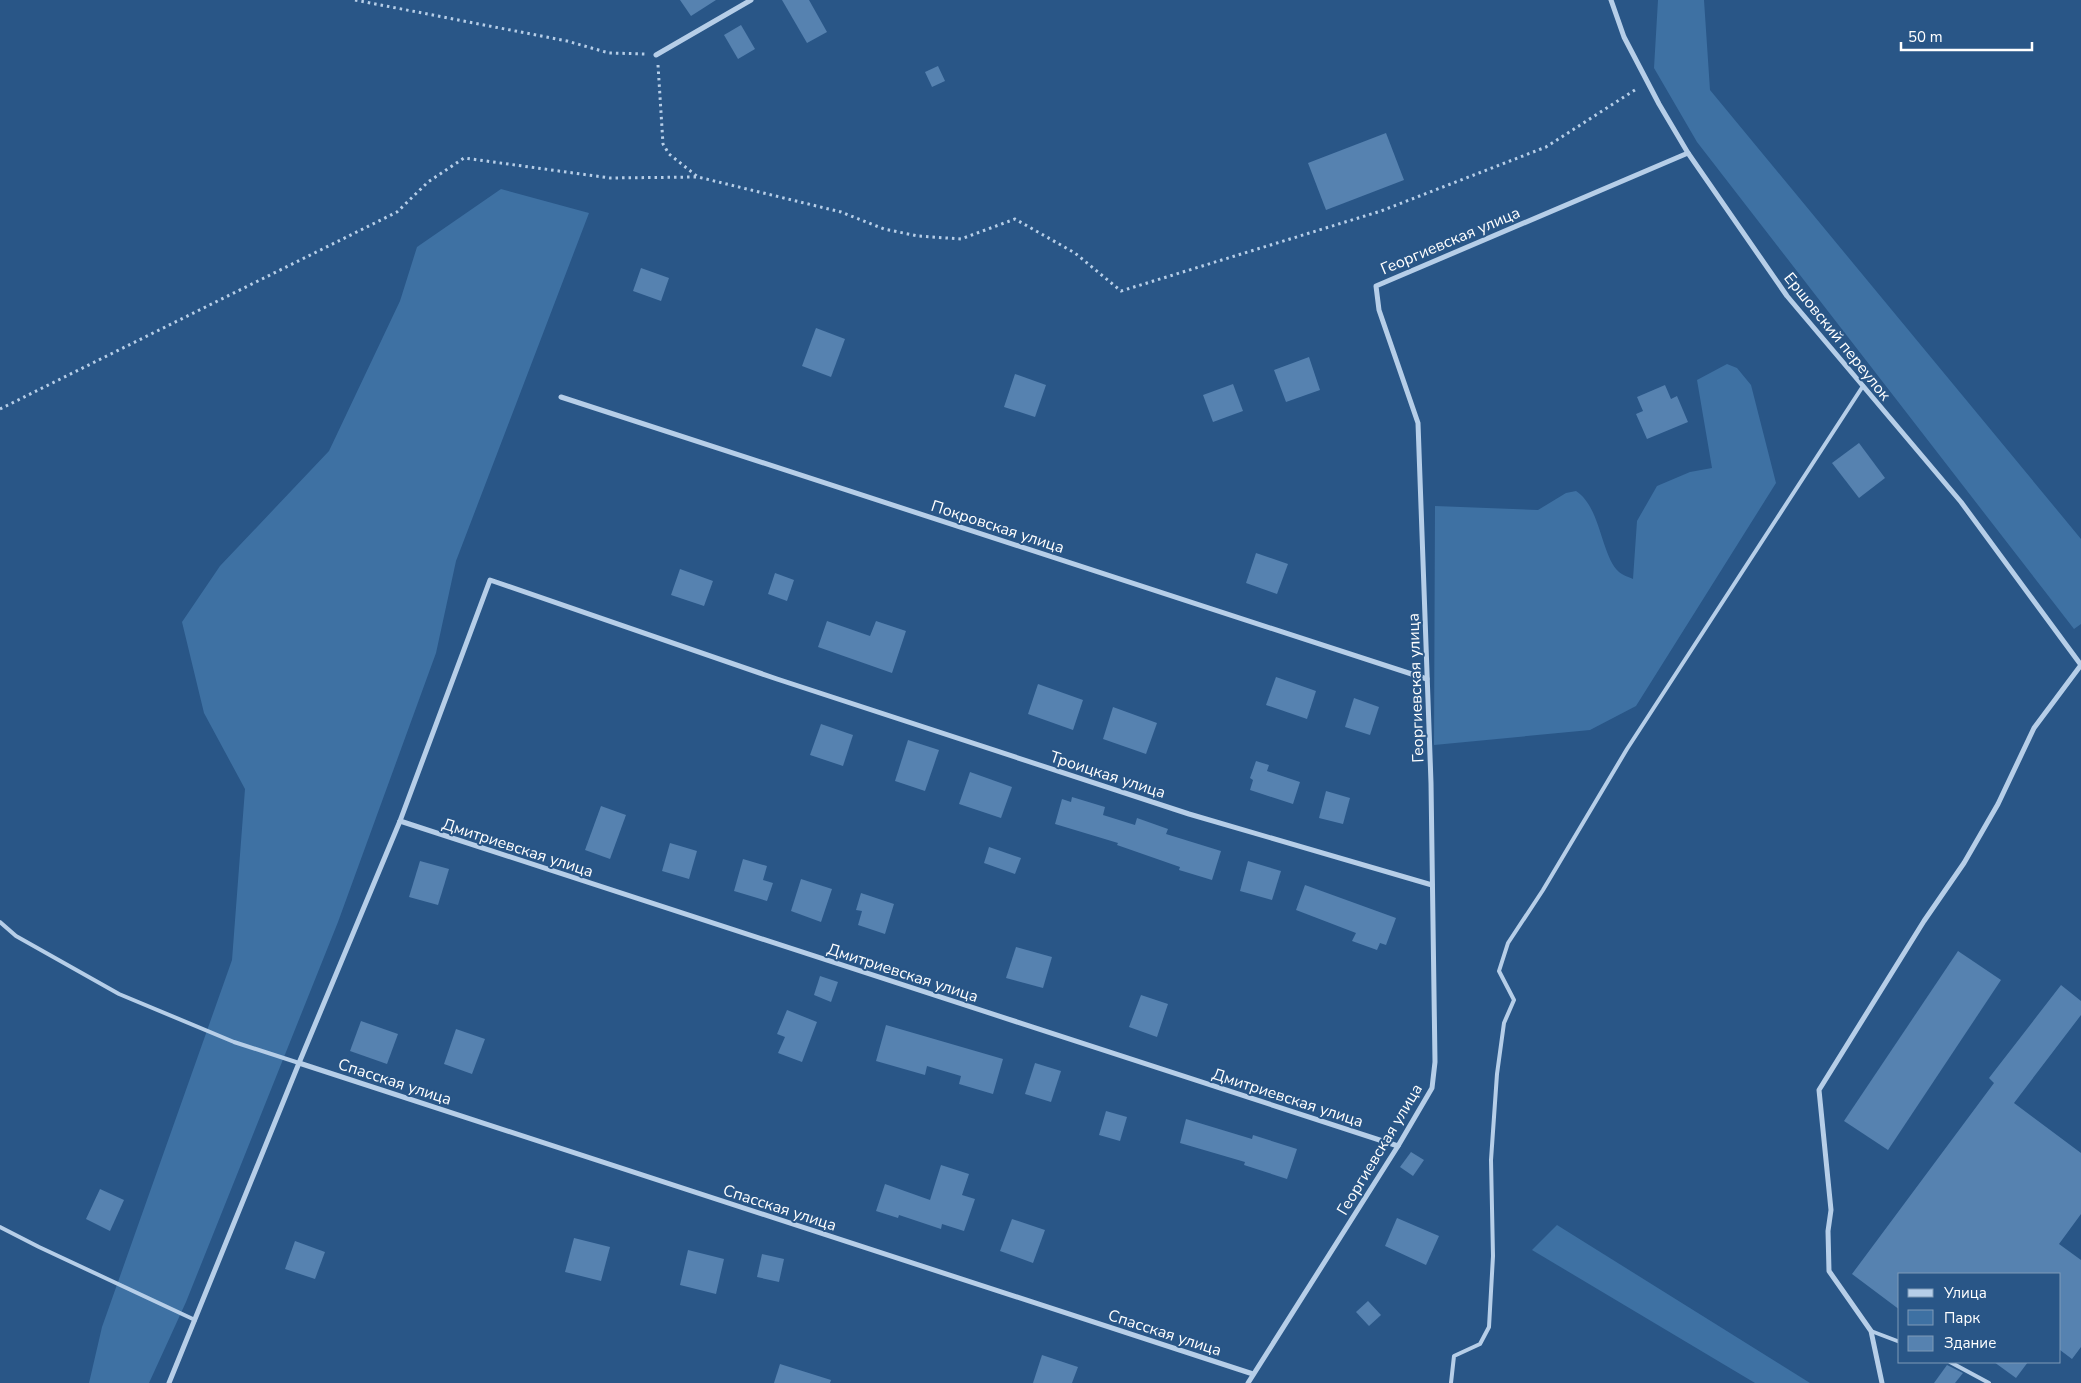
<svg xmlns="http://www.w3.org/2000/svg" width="2081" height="1383" font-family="'Nunito Sans',sans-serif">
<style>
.green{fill:#3e71a3}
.building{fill:#5682b0}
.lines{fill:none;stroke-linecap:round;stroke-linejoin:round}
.path{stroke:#b6cee8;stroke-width:3;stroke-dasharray:2.5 4;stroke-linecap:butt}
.lane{stroke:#b6cee8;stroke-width:4}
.street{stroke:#b6cee8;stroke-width:5}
.labels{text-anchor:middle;stroke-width:4;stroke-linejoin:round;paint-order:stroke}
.street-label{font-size:16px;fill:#fff;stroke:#295687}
</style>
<rect width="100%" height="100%" fill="#295687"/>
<!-- green -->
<g class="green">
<polygon points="1658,0 1704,0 1710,90 2081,539 2081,624 2074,629 1697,142 1654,68"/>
<polygon points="501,189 589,213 456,561 436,653 338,922 186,1302 149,1383 89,1383 102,1327 232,960 245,789 204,713 182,622 220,566 329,451 400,301 417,247"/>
<path d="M1727 364 1737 368 1751 385 1776 483 1636 706 1590 730 1434 745 1435 506 1538 510 1566 493 1576 491C1601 507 1601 556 1619 572 1622 575 1629 577 1633 579L1637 521 1657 486 1690 472 1712 468 1697 380Z"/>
<polygon points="1557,1225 1810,1383 1755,1383 1532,1250"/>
</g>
<!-- building -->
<g class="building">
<polygon points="680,0 716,0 691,16"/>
<polygon points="782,0 809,0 827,32 807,43"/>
<polygon points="741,25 755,49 738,59 724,35"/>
<polygon points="938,66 945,81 932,87 925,72"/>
<polygon points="1386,133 1404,180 1326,210 1308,163"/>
<polygon points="641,268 669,278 661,301 633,291"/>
<polygon points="816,328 845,339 831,377 802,366"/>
<polygon points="1309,357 1320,390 1286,402 1274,370"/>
<polygon points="1015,374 1046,385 1035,417 1004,407"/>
<polygon points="1233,384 1243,411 1213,422 1203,395"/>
<polygon points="1665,385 1671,399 1677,396 1688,422 1647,439 1636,414 1643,411 1637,397"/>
<polygon points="1859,443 1885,478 1859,498 1832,463"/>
<polygon points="1256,553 1288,564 1277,594 1246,583"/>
<polygon points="680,569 713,581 704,606 671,595"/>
<polygon points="775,573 794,580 787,601 768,594"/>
<polygon points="827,621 870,636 876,621 906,631 892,673 818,647"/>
<polygon points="1276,677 1316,691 1307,719 1266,705"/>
<polygon points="1038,684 1083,700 1073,730 1028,714"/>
<polygon points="1354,698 1379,707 1370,735 1345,727"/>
<polygon points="1113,707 1157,723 1146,754 1103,739"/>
<polygon points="821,724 853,735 843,766 810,755"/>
<polygon points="908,740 939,750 925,791 895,781"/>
<polygon points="1256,761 1269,765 1267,771 1300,782 1293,804 1250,790 1253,780 1250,778"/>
<polygon points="970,772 1012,787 1001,818 959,804"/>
<polygon points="1326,791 1350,798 1343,824 1319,818"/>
<polygon points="1072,797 1105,807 1103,815 1135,825 1137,818 1168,829 1166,834 1221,851 1212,880 1179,870 1180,867 1117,845 1118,843 1055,824 1062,799 1071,802"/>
<polygon points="601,806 626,815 610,859 585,850"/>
<polygon points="670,843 697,851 689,879 662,871"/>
<polygon points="989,847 1021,858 1015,874 984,863"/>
<polygon points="743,859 767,866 763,880 773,883 767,901 734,891"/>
<polygon points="420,861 449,869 438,905 409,897"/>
<polygon points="1248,861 1281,871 1272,900 1240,891"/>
<polygon points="801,879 832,889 821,922 791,911"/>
<polygon points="1305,885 1396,918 1386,945 1380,943 1377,950 1352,941 1356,933 1296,910"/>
<polygon points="861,893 894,904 885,934 858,925 862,911 856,910"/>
<polygon points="1016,947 1052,957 1043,988 1006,978"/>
<polygon points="1958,951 2001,980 1888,1150 1844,1121"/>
<polygon points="820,976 838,982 831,1002 814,995"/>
<polygon points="2061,985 2081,1001 2081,1015 2014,1103 2081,1153 2081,1214 2059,1244 2081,1260 2081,1347 2072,1359 2060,1350 2060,1274 1900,1274 1900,1310 1852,1274 1994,1083 1989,1078"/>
<polygon points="1141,995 1168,1004 1157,1037 1129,1027"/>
<polygon points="787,1010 817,1022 802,1062 778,1053 785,1037 777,1034"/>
<polygon points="361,1021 398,1034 387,1064 350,1051"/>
<polygon points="886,1025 1003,1059 993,1094 959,1084 961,1076 927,1066 925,1075 876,1061"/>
<polygon points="456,1029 485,1039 472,1074 444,1064"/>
<polygon points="1035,1063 1061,1071 1051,1102 1025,1094"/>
<polygon points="1106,1111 1127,1117 1120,1141 1099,1135"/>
<polygon points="1186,1119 1252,1139 1253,1135 1297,1149 1287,1179 1244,1165 1245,1162 1180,1143"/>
<polygon points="1411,1152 1424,1160 1413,1176 1400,1167"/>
<polygon points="941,1165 969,1174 962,1195 975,1199 964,1231 942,1224 941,1229 899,1215 898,1218 876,1211 885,1184 930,1200"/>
<polygon points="100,1189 124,1200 110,1231 86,1219"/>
<polygon points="1397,1218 1439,1236 1426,1265 1385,1246"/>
<polygon points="1012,1219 1045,1230 1033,1263 1000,1251"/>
<polygon points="574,1238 610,1247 601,1281 565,1272"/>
<polygon points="295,1241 325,1252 315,1279 285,1269"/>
<polygon points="688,1250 724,1259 716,1294 680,1285"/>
<polygon points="762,1254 784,1259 779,1282 757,1277"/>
<polygon points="1368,1301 1381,1315 1369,1326 1356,1312"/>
<polygon points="1042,1355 1078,1367 1072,1383 1033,1383"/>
<polygon points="1994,1362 2028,1362 2016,1378"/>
<polygon points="780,1364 831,1380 830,1383 774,1383"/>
<polygon points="1947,1365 1963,1373 1955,1383 1934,1383"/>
</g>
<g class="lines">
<!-- path -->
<g class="path">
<polyline points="355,0 567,41 609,53 646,54"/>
<polyline points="658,65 663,144 669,154 698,177 841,212 884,229 918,236 961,239 1015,219 1075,253 1121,291 1381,211 1546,147 1638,88"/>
<polyline points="0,409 397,212 428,182 464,158 610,178 697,177"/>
</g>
<!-- lane -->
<g class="lane">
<polyline points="0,922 16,936 119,994 234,1042 299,1063"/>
<polyline points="0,1227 39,1247 195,1320"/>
<polyline points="1871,1331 1900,1342"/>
<polyline points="1950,1362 1989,1383"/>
<polyline points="1451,1383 1454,1356 1480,1344 1489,1327 1493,1256 1491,1160 1497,1074 1504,1023 1514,1000 1499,971 1508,943 1543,890 1627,749 1863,386"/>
</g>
<!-- street -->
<g class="street">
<polyline points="1611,0 1624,37 1659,104 1688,153 1787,296 1961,502 2081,665"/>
<polyline points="656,55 751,0"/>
<polyline points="561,397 1427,679"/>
<polyline points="400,821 1398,1146"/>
<polyline points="299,1063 1253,1374"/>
<polyline points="169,1383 299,1063 400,821 490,580 777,679 1189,814 1432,885"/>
<polyline points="1248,1383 1398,1146 1432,1088 1435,1062 1431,783 1418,423 1379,310 1376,286 1688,153"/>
<polyline points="1882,1383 1871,1331 1829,1271 1828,1231 1831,1210 1819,1090 1924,921 1964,863 1998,804 2034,728 2081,665"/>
</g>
</g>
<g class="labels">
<!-- street labels -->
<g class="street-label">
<text transform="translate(1450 240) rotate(-23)" y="6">Георгиевская улица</text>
<text transform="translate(1838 336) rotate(51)" y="6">Ершовский переулок</text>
<text transform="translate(998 526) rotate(18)" y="6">Покровская улица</text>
<text transform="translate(1415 688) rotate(-92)" y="6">Георгиевская улица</text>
<text transform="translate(1108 774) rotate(18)" y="6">Троицкая улица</text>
<text transform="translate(518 847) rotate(18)" y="6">Дмитриевская улица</text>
<text transform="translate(903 972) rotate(18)" y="6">Дмитриевская улица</text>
<text transform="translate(395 1081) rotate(18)" y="6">Спасская улица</text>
<text transform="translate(1288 1097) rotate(18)" y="6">Дмитриевская улица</text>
<text transform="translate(1379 1149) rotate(-59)" y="6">Георгиевская улица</text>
<text transform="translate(780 1207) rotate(18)" y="6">Спасская улица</text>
<text transform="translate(1165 1332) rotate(18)" y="6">Спасская улица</text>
</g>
</g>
<!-- legend -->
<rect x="1898" y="1273" width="162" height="90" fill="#295687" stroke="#7f9ab7"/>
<rect x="1908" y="1289" width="25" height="8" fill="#b6cee8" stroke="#7f9ab7"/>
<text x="1944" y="1298" font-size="15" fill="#ffffff">Улица</text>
<rect x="1908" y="1310" width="25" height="15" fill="#3e71a3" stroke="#7f9ab7"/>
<text x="1944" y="1323" font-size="15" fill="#ffffff">Парк</text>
<rect x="1908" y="1336" width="25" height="15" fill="#5682b0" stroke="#7f9ab7"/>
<text x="1944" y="1348" font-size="15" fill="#ffffff">Здание</text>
<!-- scale -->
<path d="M1901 42v8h131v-8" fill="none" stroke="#ffffff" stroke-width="2.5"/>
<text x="1908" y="42" font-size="15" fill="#ffffff" stroke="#295687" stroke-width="4" paint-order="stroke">50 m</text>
</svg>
